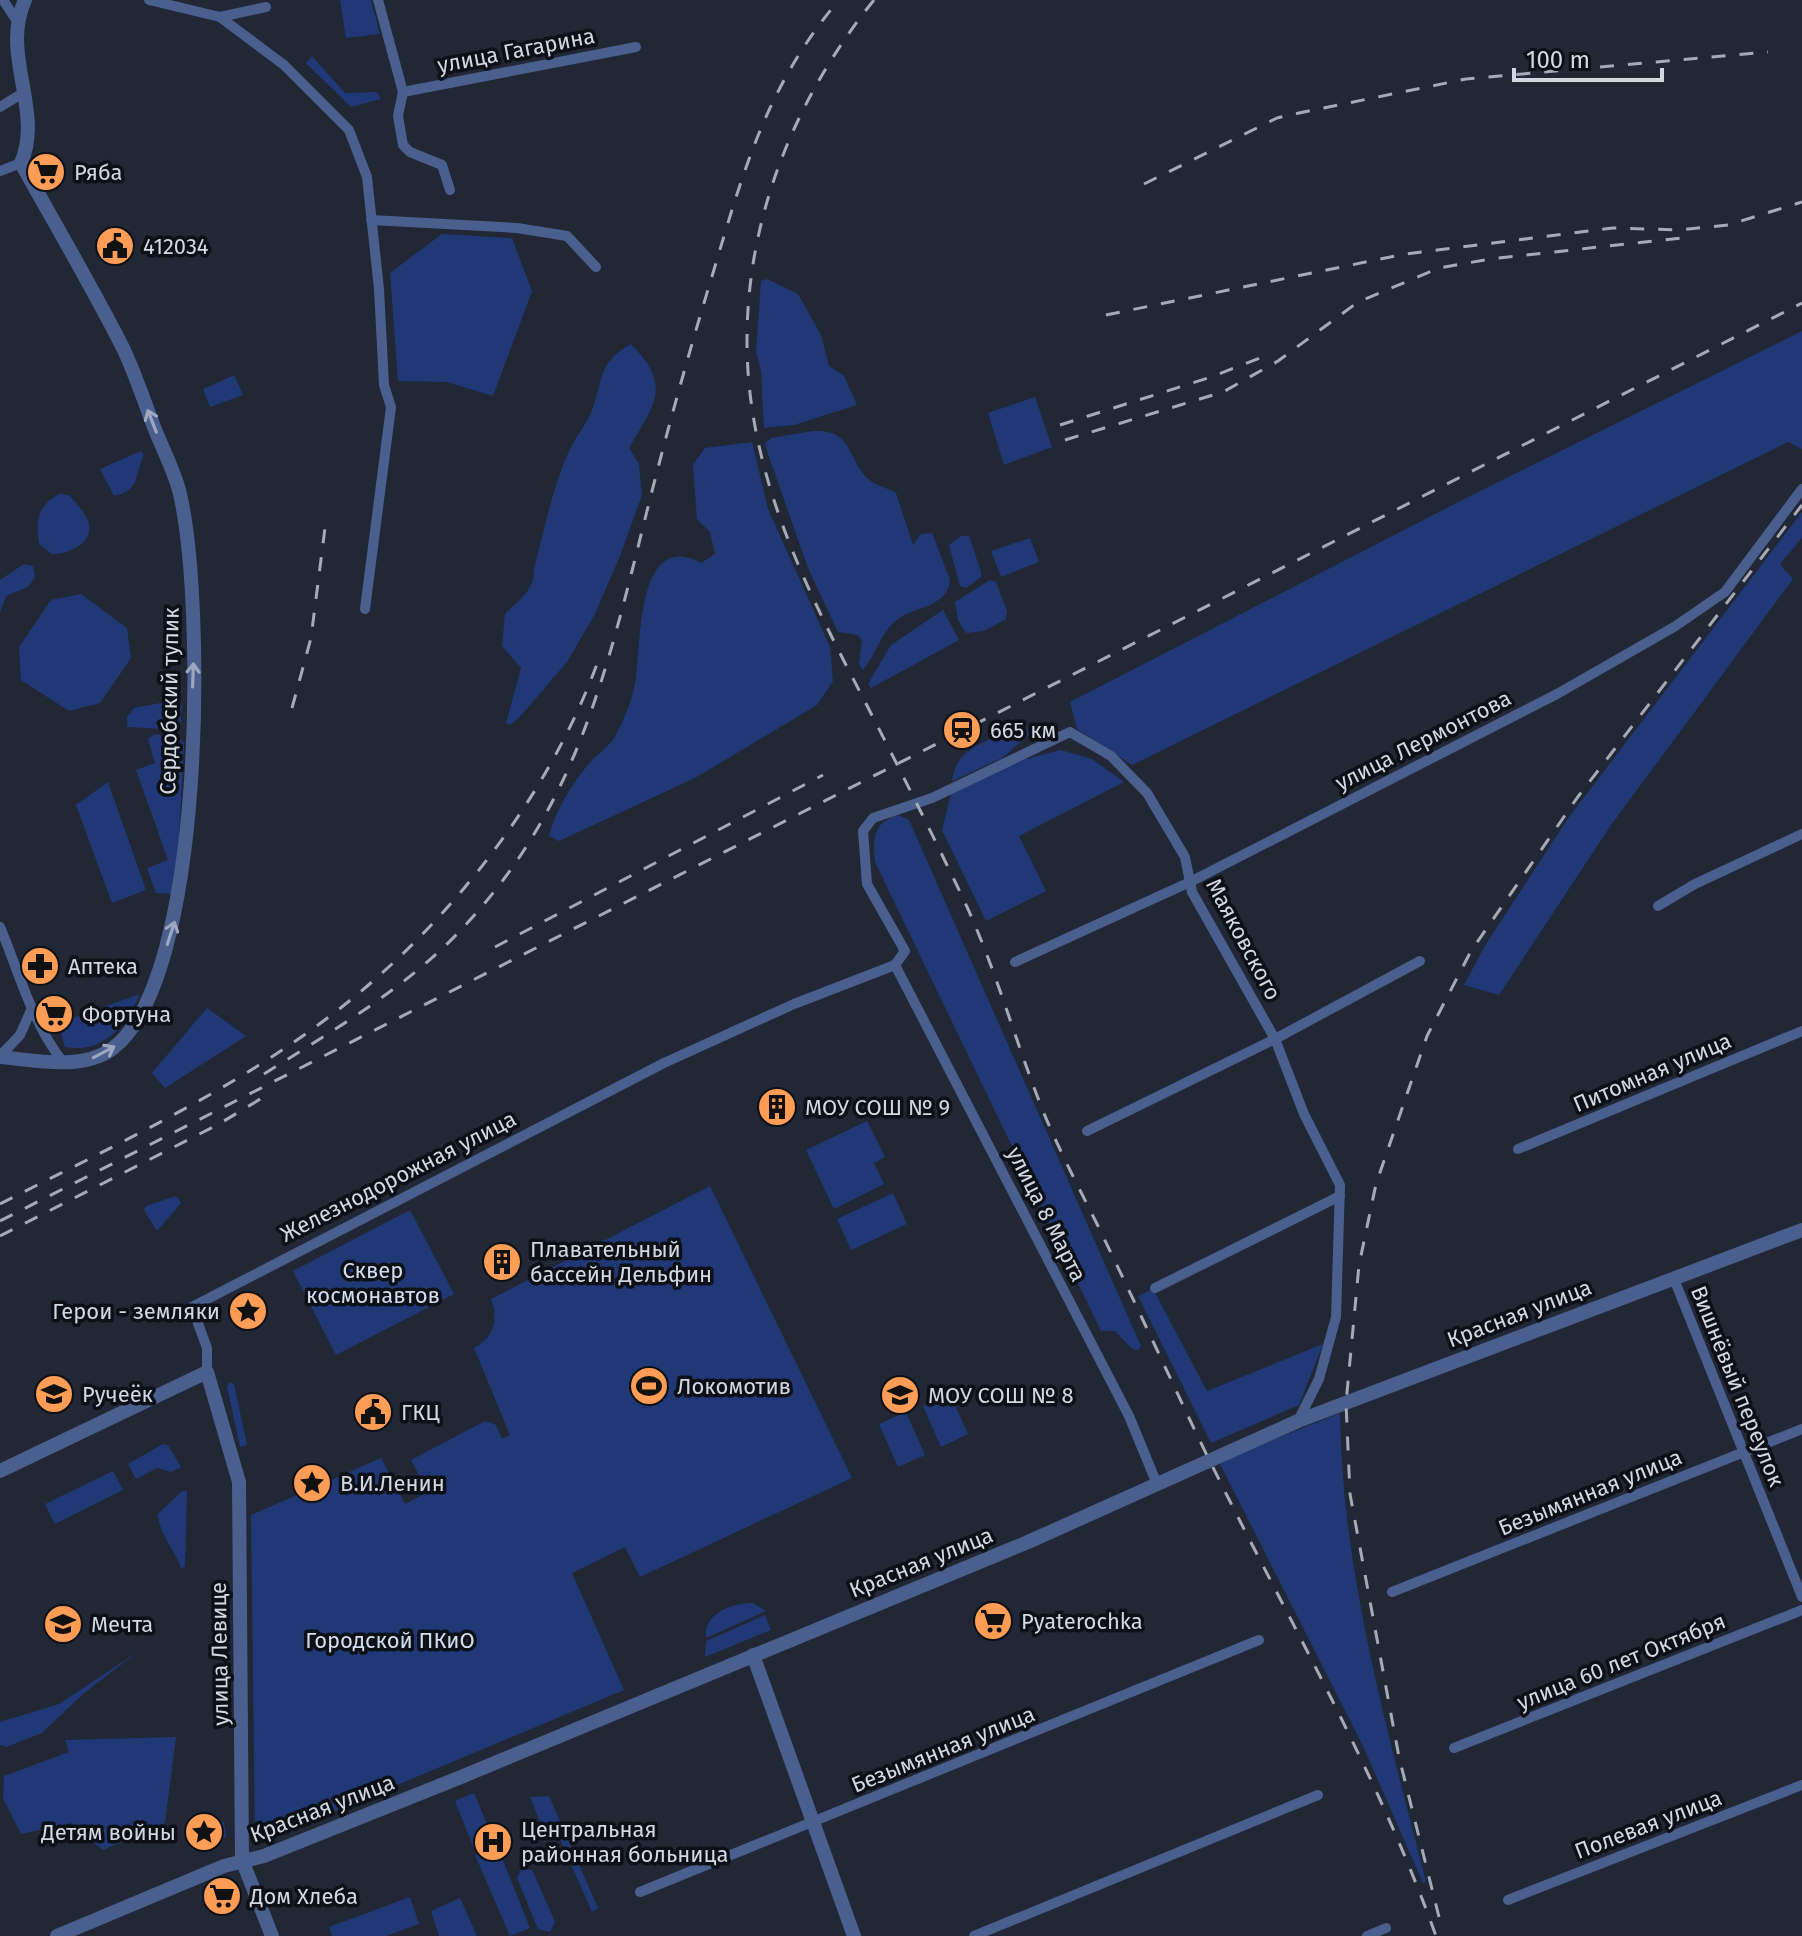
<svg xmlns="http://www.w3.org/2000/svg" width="1802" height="1936" font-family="'Fira Sans',sans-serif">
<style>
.green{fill:#203976}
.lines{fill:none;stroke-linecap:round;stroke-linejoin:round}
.minor{stroke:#4a5f8e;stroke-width:10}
.tertiary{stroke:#4a5f8e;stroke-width:14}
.rail{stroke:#a5abb4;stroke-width:3;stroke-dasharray:14 14;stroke-linecap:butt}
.oneway{stroke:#9da8c0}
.labels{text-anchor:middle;stroke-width:7;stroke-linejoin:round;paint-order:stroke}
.street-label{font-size:22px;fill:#d4d9e1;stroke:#0d1016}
.poi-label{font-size:22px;fill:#d4d9e1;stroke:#0d1016;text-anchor:start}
.park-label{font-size:22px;fill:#d3ddf1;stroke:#0d1016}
</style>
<rect width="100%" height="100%" fill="#212734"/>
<!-- green -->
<g class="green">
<polygon points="340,0 371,0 380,34 346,38"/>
<polygon points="312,56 345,93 377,92 381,99 351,107 306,63"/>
<polygon points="442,234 512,238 532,291 493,396 447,382 398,381 390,273"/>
<polygon points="767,279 798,294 821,335 829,366 844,376 857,405 794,425 764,428 761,371 756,352 761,281"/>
<polygon points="1802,331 1802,449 1788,442 1132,765 1077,729 1070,702 1470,496"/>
<path d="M631 344C673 387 654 404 629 448L639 464 642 495 620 556 594 616 567 662 518 719 510 725 506 723 521 668 502 646 505 614C519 600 535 590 534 569 544 530 553 486 570 449 576 436 587 424 592 410 604 379 597 363 631 344Z"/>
<polygon points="234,375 243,395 210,407 203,389"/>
<polygon points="1035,397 1052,447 1004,465 988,413"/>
<path d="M813 431C853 429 846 457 868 479 874 485 888 488 896 493L913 545 921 534 932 533 950 580C948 607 914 607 898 619 881 631 876 655 863 670L859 664 862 640 857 635 838 632 808 568 768 454 765 443 771 438Z"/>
<path d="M752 442 768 509 830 647 833 681 817 705 695 778 559 841 549 836C556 810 570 787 587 766 595 755 610 747 616 735 625 718 634 695 636 677 641 643 637 528 701 563L715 554 710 532 697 519 693 465 705 448Z"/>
<path d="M141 451 144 455C134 473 142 490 114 496L100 469Z"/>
<path d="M59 494 69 495C75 502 84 511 88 521 96 542 69 554 52 554L39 544C36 519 37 507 59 494Z"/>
<polygon points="1802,512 1802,538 1780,564 1793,579 1611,825 1499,995 1464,985 1486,944 1569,817"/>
<polygon points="961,536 969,536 981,572 981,577 966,588 960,586 949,545"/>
<polygon points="1030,538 1039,562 1001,577 991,551"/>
<polygon points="24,564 33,566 35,577 28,587 6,596 0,613 0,580"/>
<polygon points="990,580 996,582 1007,611 1006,619 984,631 966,633 958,620 955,602"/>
<polygon points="81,594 127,628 131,658 100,703 69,711 21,680 19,647 51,600"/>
<polygon points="943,610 959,640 871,688 868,684 891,645"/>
<polygon points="166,702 182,705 180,730 127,727 127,717 134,708"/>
<path d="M1022 728 1028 729 1029 735 1002 758 952 781C955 745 995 738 1022 728Z"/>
<polygon points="155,734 179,738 184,743 176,894 156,893 147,868 168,860 136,770 155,763 148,739"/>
<polygon points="1061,750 1092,759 1124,782 1019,836 1046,891 986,921 942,830 951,794 1022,760"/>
<polygon points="108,782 146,890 112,903 76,805"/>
<path d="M898 815 909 820 1141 1346 1138 1350 1132 1349 1115 1331H1101L875 862C873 837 873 823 898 815Z"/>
<path d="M140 994C126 1027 102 1054 65 1047L58 1023Z"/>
<polygon points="207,1008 246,1036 165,1088 152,1073"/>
<polygon points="867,1121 885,1157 874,1163 884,1184 834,1209 806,1150"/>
<path d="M710 1186 852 1478 640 1577 625 1547 572 1573 624 1690 261 1842 255 1838 251 1515 381 1458 405 1504 428 1492 411 1460 485 1421 496 1425 502 1439 510 1435 474 1348C494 1338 499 1319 491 1299Z"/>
<polygon points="893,1193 907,1224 851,1250 837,1219"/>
<polygon points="176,1196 181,1203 157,1231 144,1210 146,1206"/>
<polygon points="410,1210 454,1294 336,1355 293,1271"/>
<polygon points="1153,1289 1207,1391 1323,1344 1299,1405 1211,1443 1138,1296"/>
<polygon points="230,1382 234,1384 247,1445 240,1447 227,1386"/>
<polygon points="950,1394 968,1434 941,1447 923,1406"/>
<polygon points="906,1412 925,1455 898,1467 879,1424"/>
<path d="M1340 1413C1342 1573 1387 1728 1426 1882L1423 1883 1363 1746 1219 1462Z"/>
<polygon points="163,1444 168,1445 181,1467 171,1472 157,1468 136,1479 128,1464"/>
<polygon points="113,1471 123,1490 55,1524 45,1504"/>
<path d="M182 1491H187L185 1567 181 1568C176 1551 159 1535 158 1514Z"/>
<path d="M753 1603 766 1611 706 1638C703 1613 733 1603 753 1603Z"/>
<polygon points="765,1615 771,1630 705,1657 706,1641"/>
<polygon points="136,1653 83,1694 42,1733 6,1747 0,1745 0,1722 59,1704"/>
<polygon points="176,1737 165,1823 103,1850 71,1823 21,1834 3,1798 4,1776 69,1752 65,1740"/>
<polygon points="474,1793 494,1841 474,1849 455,1801"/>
<polygon points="549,1796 598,1908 592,1912 553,1823 542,1827 530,1797"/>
<polygon points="186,1822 224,1822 226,1837 192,1850 185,1834"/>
<polygon points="497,1846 530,1928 510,1936 475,1855"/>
<polygon points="522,1868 532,1870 555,1922 550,1932 538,1929 517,1878"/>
<polygon points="410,1897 419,1924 386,1936 332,1936 329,1927"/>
<polygon points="460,1898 477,1936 439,1936 431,1911"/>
</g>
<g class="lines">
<!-- minor -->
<g class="minor">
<polyline points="3,0 17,21"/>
<polyline points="149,0 220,17 284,65 349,130 367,177 379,289 384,385 391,407 365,609"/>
<polyline points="378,0 403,92 398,116 403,145 410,152 442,165 450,190"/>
<polyline points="220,17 266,7"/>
<polyline points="403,92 636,47"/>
<polyline points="0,107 23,93"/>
<polyline points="0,171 21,163"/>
<polyline points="371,220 517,228 567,236 596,267"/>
<polyline points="1658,906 1695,884 1802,834"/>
<path d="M0 927C19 972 32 1023 63 1062"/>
<polyline points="1015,962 1190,882 1557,694 1674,627 1725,592 1802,489"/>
<polyline points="895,965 905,951 867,884 863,831 873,818 932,798 1070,732 1111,756 1147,793 1185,857 1192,892 1275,1039 1304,1114 1340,1185 1336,1317 1319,1379 1298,1421"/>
<polyline points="895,965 1129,1416 1157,1484"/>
<polyline points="0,1056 20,1035 32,1008"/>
<polyline points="1087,1131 1275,1039 1420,961"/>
<polyline points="1518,1149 1802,1031"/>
<polyline points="1674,1279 1802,1597"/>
<polyline points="1155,1288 1340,1196"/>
<polyline points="207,1372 207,1348 192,1307 664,1063 794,1004 895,965"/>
<polyline points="1392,1592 1802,1429"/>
<polyline points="1454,1748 1802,1610"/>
<polyline points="640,1892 1259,1640"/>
<polyline points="1508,1900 1802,1785"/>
<polyline points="974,1936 1318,1795"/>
<polyline points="1367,1936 1386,1928"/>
</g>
<!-- tertiary -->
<g class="tertiary">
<path d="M0 1057C35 1060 81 1071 112 1049 206 980 205 602 180 494 175 472 162 448 154 427 144 401 135 373 123 348 91 285 55 224 21 163 44 111 0 54 25 0"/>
<polyline points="0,1471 207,1372 239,1482 242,1860 272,1936"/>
<polyline points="753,1655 854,1936"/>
<polyline points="57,1936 224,1866 264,1856 461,1777 1028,1542 1298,1421 1802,1230"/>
</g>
<!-- rail -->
<g class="rail">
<path d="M874 0C787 108 736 243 749 384 760 496 809 594 860 692 894 758 928 825 960 892 994 962 1014 1038 1043 1111 1059 1150 1079 1188 1098 1226 1129 1290 1159 1354 1189 1418 1271 1591 1371 1755 1436 1936"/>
<polyline points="1144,184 1277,118 1299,113 1466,79 1768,52"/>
<polyline points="1106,315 1405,254 1613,228 1679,230 1728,225 1802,202"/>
<polyline points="1060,425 1211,377 1265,356"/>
<polyline points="1065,440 1223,392 1278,361 1358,302 1439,268 1490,259 1681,238"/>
<polyline points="292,708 311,638 325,528"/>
<polyline points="495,947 823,775"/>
<path d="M264 1074C326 1035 391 997 445 946 574 820 605 679 647 511 667 431 689 352 713 273 744 169 767 85 839 0"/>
<path d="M0 1204C107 1149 220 1097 318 1025 439 937 545 805 597 664"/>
<polyline points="0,1221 1802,303"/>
<polyline points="0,1236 219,1124 262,1098"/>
<polyline points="1439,1917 1399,1757 1350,1494 1346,1403 1359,1265 1376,1184 1427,1036 1471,951 1577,798 1802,505"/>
</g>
</g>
<!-- one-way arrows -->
<defs><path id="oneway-shaft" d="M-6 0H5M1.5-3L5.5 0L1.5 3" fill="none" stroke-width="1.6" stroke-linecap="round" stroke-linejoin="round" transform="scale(2)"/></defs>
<g class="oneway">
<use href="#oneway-shaft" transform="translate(152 421) rotate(-111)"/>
<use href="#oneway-shaft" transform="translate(193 675) rotate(-88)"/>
<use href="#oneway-shaft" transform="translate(171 933) rotate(-72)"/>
<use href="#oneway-shaft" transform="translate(104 1052) rotate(-28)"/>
</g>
<!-- icons -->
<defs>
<symbol id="supermarket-disc" viewBox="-11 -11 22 22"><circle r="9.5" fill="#fd9c55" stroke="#0d1016"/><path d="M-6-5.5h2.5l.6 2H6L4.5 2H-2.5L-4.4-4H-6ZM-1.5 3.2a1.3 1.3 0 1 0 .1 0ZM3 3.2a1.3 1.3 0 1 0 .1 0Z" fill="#111"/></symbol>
<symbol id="civic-disc" viewBox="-11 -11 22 22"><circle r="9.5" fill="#fd9c55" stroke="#0d1016"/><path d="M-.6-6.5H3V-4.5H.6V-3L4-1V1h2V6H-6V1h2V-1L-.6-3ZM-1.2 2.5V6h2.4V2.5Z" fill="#111"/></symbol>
<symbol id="station-disc" viewBox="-11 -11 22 22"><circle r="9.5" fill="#fd9c55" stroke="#0d1016"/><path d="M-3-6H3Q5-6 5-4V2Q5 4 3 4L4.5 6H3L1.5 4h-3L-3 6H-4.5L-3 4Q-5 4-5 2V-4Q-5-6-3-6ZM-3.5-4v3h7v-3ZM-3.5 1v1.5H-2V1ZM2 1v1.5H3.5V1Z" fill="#111"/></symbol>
<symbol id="pharmacy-disc" viewBox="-11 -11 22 22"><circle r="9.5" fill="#fd9c55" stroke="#0d1016"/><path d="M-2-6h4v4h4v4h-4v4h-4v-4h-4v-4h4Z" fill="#111"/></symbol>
<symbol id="building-disc" viewBox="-11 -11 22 22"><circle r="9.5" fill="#fd9c55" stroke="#0d1016"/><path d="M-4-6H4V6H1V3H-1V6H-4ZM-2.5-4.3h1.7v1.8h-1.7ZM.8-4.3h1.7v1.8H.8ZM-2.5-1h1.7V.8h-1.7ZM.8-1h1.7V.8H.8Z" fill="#111"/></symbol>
<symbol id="sight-disc" viewBox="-11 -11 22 22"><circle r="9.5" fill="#fd9c55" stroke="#0d1016"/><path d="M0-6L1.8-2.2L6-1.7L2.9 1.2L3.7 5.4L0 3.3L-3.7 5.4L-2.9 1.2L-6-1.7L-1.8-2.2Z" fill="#111"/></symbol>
<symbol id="stadium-disc" viewBox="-11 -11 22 22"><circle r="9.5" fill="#fd9c55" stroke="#0d1016"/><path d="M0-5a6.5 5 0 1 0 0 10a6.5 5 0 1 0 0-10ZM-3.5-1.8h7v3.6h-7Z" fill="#111"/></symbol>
<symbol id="school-disc" viewBox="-11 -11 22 22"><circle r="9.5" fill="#fd9c55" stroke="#0d1016"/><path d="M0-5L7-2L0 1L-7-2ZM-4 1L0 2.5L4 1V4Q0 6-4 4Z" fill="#111"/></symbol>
<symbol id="hospital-disc" viewBox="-11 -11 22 22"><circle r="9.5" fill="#fd9c55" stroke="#0d1016"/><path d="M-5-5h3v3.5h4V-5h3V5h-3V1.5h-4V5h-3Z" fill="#111"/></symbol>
</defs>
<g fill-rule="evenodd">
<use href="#supermarket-disc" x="24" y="150" width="44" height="44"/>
<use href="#civic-disc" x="93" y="224" width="44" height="44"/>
<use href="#station-disc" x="940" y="708" width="44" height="44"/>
<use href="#pharmacy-disc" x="18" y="944" width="44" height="44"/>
<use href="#supermarket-disc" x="32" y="992" width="44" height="44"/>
<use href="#building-disc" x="755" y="1085" width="44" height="44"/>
<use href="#building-disc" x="480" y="1240" width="44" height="44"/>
<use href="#sight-disc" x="226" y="1289" width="44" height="44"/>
<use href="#stadium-disc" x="627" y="1364" width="44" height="44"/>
<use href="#school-disc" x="32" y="1372" width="44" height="44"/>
<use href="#school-disc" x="878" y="1373" width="44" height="44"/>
<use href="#civic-disc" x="351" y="1390" width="44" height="44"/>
<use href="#sight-disc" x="290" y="1461" width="44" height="44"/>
<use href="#supermarket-disc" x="971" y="1599" width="44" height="44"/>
<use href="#school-disc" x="41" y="1602" width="44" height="44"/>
<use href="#sight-disc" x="182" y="1810" width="44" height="44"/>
<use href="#hospital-disc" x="471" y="1820" width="44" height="44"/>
<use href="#supermarket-disc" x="200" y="1874" width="44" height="44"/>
</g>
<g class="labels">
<!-- street labels -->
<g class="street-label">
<text transform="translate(516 50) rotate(-11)" y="8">улица Гагарина</text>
<text transform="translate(169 701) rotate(-89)" y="8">Сердобский тупик</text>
<text transform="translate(1423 740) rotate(-27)" y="8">улица Лермонтова</text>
<text transform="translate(1244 939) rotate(62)" y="8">Маяковского</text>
<text transform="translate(1652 1072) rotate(-23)" y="8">Питомная улица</text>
<text transform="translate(398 1176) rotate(-27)" y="8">Железнодорожная улица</text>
<text transform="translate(1047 1214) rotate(63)" y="8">улица 8 Марта</text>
<text transform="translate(1519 1313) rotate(-21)" y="8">Красная улица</text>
<text transform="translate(1738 1386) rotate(68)" y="8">Вишнёвый переулок</text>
<text transform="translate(1590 1492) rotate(-22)" y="8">Безымянная улица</text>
<text transform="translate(921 1562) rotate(-22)" y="8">Красная улица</text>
<text transform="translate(219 1654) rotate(-91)" y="8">улица Левице</text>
<text transform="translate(1621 1661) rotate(-22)" y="8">улица 60 лет Октября</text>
<text transform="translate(943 1749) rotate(-22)" y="8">Безымянная улица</text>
<text transform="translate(322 1808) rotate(-21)" y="8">Красная улица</text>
<text transform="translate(1648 1824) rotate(-21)" y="8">Полевая улица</text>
</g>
<!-- poi labels -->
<g class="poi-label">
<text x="74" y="180">Ряба</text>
<text x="143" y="254">412034</text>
<text x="990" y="738">665 км</text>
<text x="68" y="974">Аптека</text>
<text x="82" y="1022">Фортуна</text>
<text x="805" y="1115">МОУ СОШ № 9</text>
<text x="530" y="1257">Плавательный<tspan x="530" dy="25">бассейн Дельфин</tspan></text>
<text x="220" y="1319" text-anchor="end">Герои - земляки</text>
<text x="677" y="1394">Локомотив</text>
<text x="82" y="1402">Ручеёк</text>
<text x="928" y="1403">МОУ СОШ № 8</text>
<text x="401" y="1420">ГКЦ</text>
<text x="340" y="1491">В.И.Ленин</text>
<text x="1021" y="1629">Pyaterochka</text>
<text x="91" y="1632">Мечта</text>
<text x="521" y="1837">Центральная<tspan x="521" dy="25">районная больница</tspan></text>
<text x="176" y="1840" text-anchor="end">Детям войны</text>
<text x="250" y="1904">Дом Хлеба</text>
</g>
<!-- park labels -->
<g class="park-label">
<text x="373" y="1278">Сквер<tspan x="373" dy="25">космонавтов</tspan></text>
<text x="390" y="1648">Городской ПКиО</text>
</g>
</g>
<!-- scale -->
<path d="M1514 68v12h148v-12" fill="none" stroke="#d4d9e1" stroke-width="4"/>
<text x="1526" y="68" font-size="24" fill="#d4d9e1" stroke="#0d1016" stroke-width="6" paint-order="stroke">100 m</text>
</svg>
